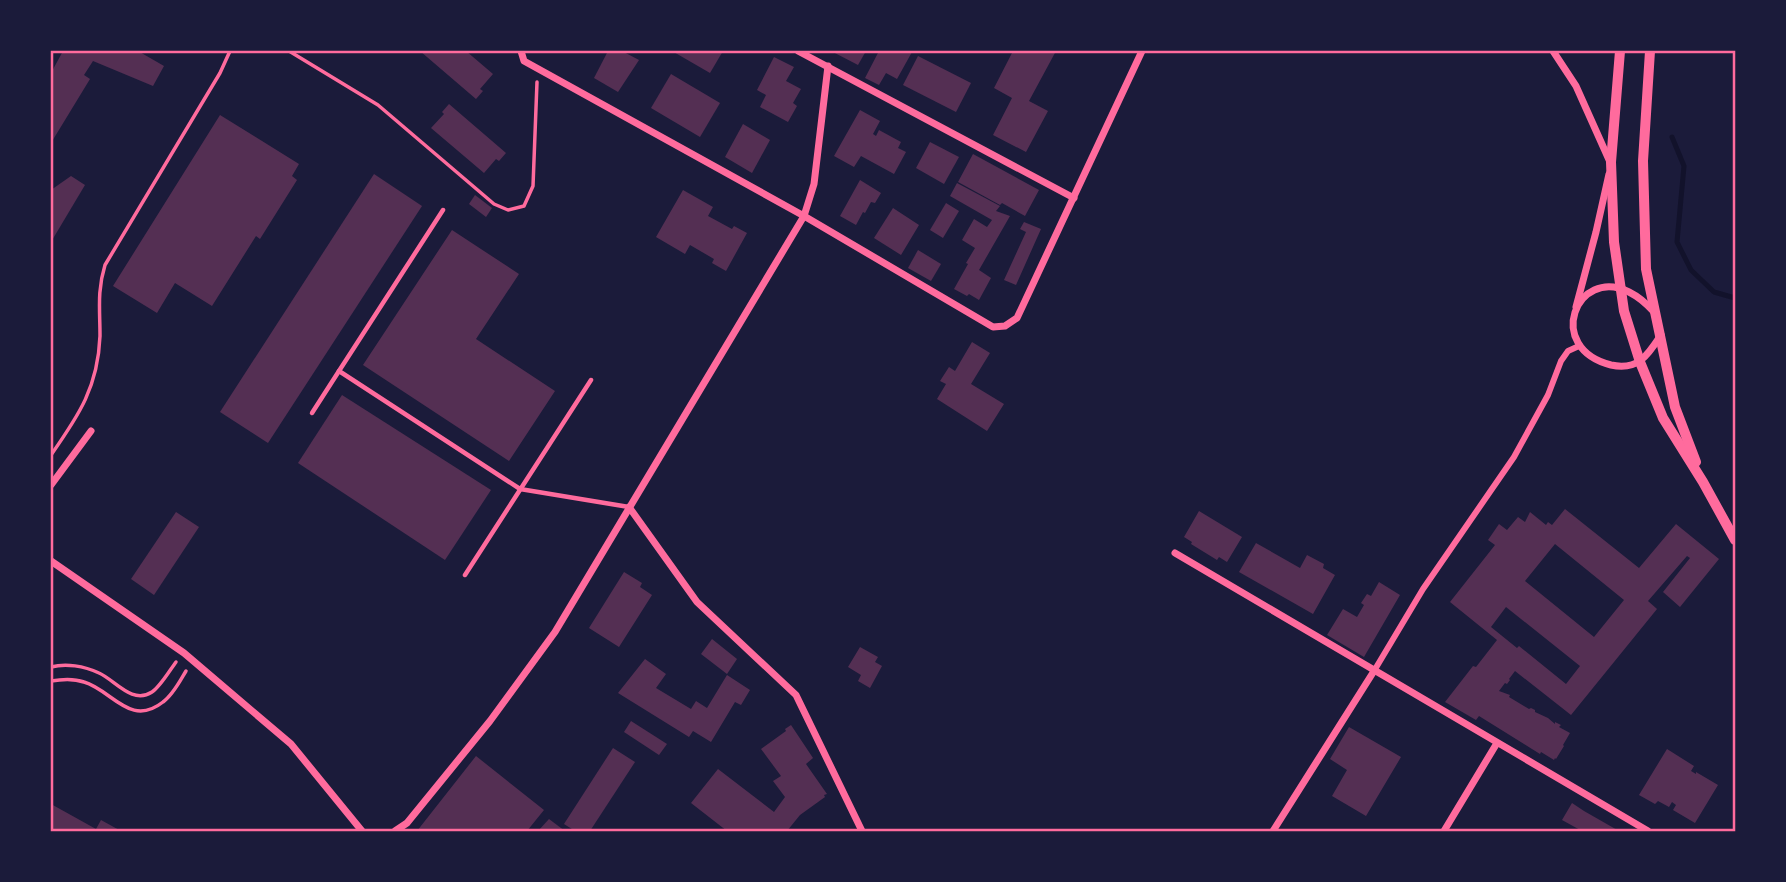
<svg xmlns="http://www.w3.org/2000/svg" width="1786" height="882" font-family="'Asap Condensed',sans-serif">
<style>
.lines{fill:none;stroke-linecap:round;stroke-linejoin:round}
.stream{stroke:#12122b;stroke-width:5}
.building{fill:#542f53;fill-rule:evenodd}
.path{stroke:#ff6b9d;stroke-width:3.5}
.service{stroke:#ff6b9d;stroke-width:4.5}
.pedestrian{stroke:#ff6b9d;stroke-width:6}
.minor{stroke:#ff6b9d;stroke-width:7}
.tertiary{stroke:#ff6b9d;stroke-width:10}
.neatline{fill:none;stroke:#ff6b9d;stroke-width:2.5}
</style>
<rect width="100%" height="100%" fill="#1b1b3a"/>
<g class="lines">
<!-- stream -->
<polyline class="stream" points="1672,137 1684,166 1677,242 1691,270 1714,292 1735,298"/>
</g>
<!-- building -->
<g class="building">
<polygon points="63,51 138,51 164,66 153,86 93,61 84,75 90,79 51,143 51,73"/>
<polygon points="420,51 466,51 493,74 480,89 483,91 476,99"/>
<polygon points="608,51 622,51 639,60 618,92 594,78"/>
<polygon points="672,51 723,51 710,73"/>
<polygon points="831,51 866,51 858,65"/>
<polygon points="879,51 889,51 892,52 893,51 912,52 897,79 886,73 879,85 865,78"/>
<polygon points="1013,51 1056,51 1029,101 1048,111 1026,152 993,135 1012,98 994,88"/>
<polygon points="918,56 971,83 956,112 903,85"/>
<polygon points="774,57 794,67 786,81 801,89 793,103 797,106 788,122 760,107 766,95 757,90"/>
<polygon points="671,74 720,103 700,137 651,108"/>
<polygon points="449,104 506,153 499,161 496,159 484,173 431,128 444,114 442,112"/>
<polygon points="860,110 880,121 873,134 876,136 879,130 901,142 898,148 906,152 894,174 861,156 854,167 834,156"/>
<polygon points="220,115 299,164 292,176 297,180 260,239 256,236 212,306 175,283 157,313 113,286"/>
<polygon points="743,124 770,140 752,173 725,157"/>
<polygon points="930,142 959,157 944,184 916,168"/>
<polygon points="973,154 1039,190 1025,216 1002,203 1000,205 958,182"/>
<polygon points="374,174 422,206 268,443 220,412"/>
<polygon points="71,176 85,185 51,242 51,190"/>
<polygon points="860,180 881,193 875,203 871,202 865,213 863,212 856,225 840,216"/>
<polygon points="957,183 1000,206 996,211 1010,216 979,270 991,278 979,300 969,294 967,296 954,289 968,264 966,263 975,248 962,240 974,219 987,227 992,220 950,196"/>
<polygon points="683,190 713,207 708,216 732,229 734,226 747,233 726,271 712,263 714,259 690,245 685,254 656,237"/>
<polygon points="475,195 492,208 486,217 469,204"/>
<polygon points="946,203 959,211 943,238 930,230"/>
<polygon points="893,208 919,225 901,255 874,238"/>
<polygon points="1024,222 1041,229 1016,285 1004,280 1026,232 1020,229"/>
<polygon points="452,230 519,274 476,339 555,391 509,461 363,365"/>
<polygon points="918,250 941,264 931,281 908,268"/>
<polygon points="972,342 990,353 971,384 1004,404 987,431 937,399 946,384 940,381 949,367 955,371"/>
<polygon points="342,395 491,490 445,560 298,463"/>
<path d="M1565 509 1639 568 1676 524 1719 559 1680 607 1663 592 1690 558 1687 556 1648 601 1657 609 1571 715 1515 671 1509 679 1510 680 1507 684 1505 683 1499 691 1510 695 1509 697 1529 709 1531 708 1535 710V712L1548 718 1555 724V722L1561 725 1559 727 1570 733 1563 745 1564 746 1556 759 1555 758 1554 760 1541 752 1540 754 1479 716 1476 720 1445 702 1473 666 1476 667 1497 640 1450 602 1495 545 1488 540 1499 524 1507 530 1518 517 1525 522 1530 512 1546 525 1548 522 1552 525ZM1555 544 1624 600 1594 637 1525 581ZM1506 607 1580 666 1566 684 1519 646 1517 648 1491 627Z"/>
<polygon points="1199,511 1242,537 1227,562 1219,557 1217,560 1191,544 1192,542 1184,537"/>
<polygon points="176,512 199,527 154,595 131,579"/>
<polygon points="1256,543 1300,568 1307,555 1324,564 1323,568 1335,575 1313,614 1239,572"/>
<polygon points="624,572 642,583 640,587 652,595 619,647 589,628"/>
<polygon points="1379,582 1400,595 1364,657 1327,635 1343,609 1357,617 1364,605 1361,603 1367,594 1371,596"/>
<polygon points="712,639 737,659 727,674 701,654"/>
<polygon points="860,647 878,657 875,662 882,666 870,688 858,681 861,675 848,667"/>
<polygon points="645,659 666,674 656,688 691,709 696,701 707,708 727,675 750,690 741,705 735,702 711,742 693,731 689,737 618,693"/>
<polygon points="631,721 667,744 659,755 624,732"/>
<polygon points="791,725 813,758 806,764 827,794 824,795 825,797 800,815 787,831 727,831 691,803 718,769 774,812 785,797 773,781 781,776 761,749 786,731 785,729"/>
<polygon points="1349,727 1401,757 1366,816 1332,796 1347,770 1330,759"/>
<polygon points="613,748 635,762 590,831 575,831 564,824"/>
<polygon points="1667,749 1694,766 1691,771 1696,774 1696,772 1718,785 1695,823 1673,810 1676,805 1672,802 1669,807 1658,801 1655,804 1639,795"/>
<polygon points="476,756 544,810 527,831 463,831 462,830 460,831 417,831"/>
<polygon points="1572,803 1584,811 1619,831 1582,831 1562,820"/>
<polygon points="51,804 96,829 101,820 121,831 51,831"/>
<polygon points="549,819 565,831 538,831"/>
</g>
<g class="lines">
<!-- path -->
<g class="path">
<polyline points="289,51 378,105 494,204 508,210 524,206 533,186 537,82"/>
<path d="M51 455C79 415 98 387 100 336 100 310 97 291 105 265L220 73 230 51"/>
<path d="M51 667C66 663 84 666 99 673 115 680 132 705 152 692 160 687 170 670 176 662"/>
<path d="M51 681C62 679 73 678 84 682 112 690 130 728 163 702 173 695 180 681 186 671"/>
</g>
<!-- service -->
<g class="service">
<polyline points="443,210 339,371 520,489 629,507"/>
<polyline points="312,413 339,371"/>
<polyline points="465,575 591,380"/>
</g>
<!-- pedestrian -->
<polyline class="pedestrian" points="1374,671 1423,589 1514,457 1548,395 1561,361 1568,351 1579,346"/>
<!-- minor -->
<g class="minor">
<polyline points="521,51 524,61 804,216 993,327 1005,326 1017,318 1142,51"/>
<polyline points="798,51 1074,198"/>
<polyline points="1553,51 1576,86 1610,162"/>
<polyline points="1576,307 1596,232 1609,174"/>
<path d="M1654 312C1647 304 1639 297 1629 292 1576 266 1544 348 1611 365 1638 371 1648 355 1661 335"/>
<polyline points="51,485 91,431"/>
<polyline points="629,507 697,602 796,695 862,831"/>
<polyline points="1175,553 1648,831"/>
<polyline points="51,561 184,653 291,744 362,831"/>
<polyline points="395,831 407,823 490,721 555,632 804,216 814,184 828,66"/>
<polyline points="1273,831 1374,671"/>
<polyline points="1444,831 1497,743"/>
</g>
<!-- tertiary -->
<g class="tertiary">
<polyline points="1620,51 1611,162 1614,242 1624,311 1640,362 1663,418 1703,482 1735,540"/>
<polyline points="1650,51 1643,161 1646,269 1675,407 1696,462"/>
</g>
</g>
<!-- border -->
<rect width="1786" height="882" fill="none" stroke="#1b1b3a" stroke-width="105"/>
<rect x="52" y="52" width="1682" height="778" class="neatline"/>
</svg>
